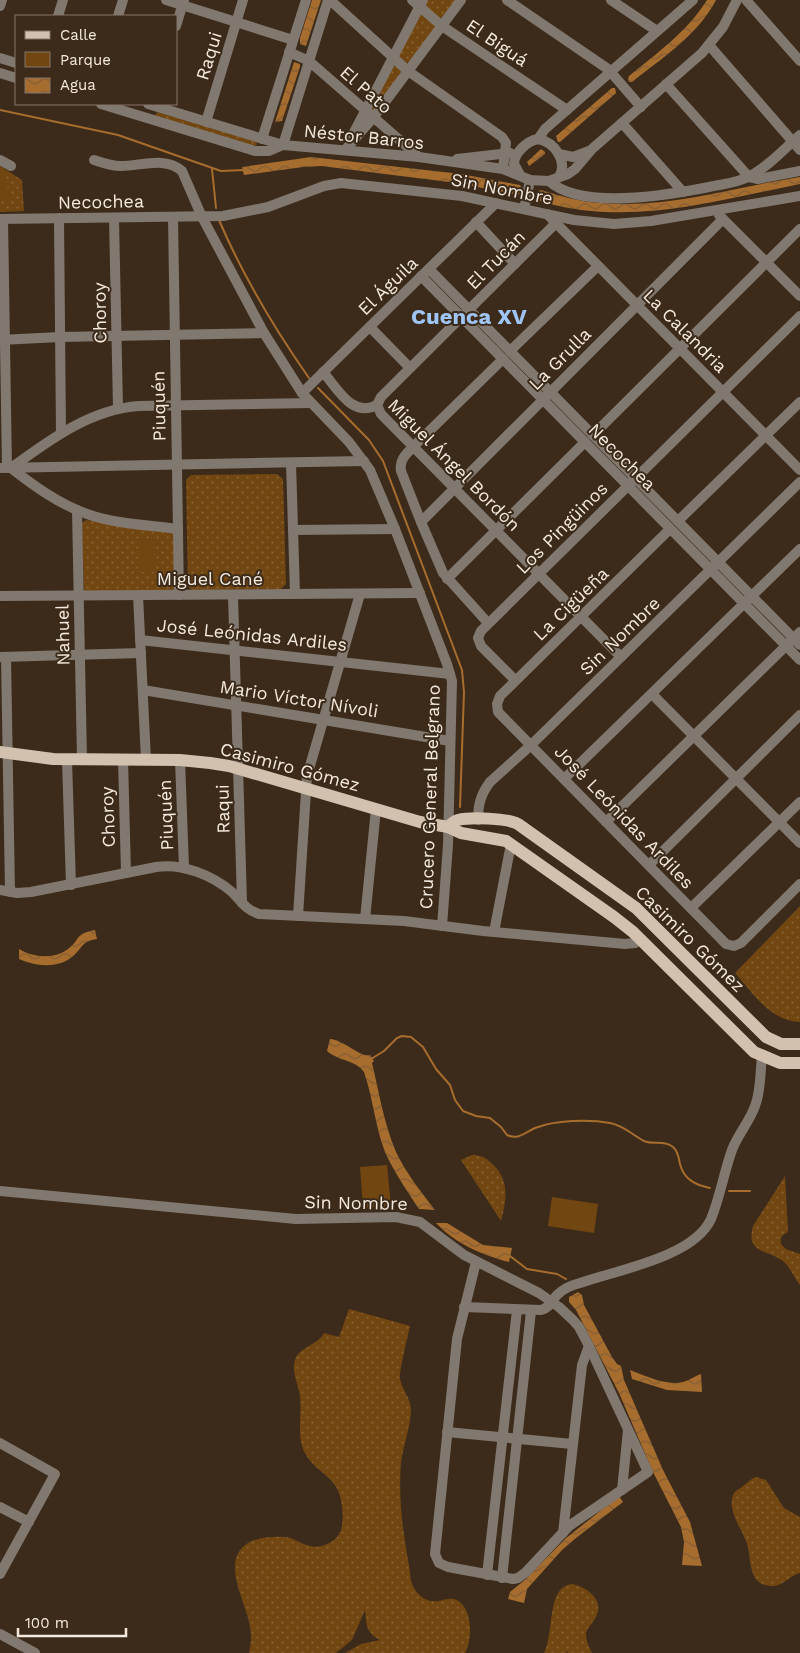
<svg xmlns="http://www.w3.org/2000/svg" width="800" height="1653" font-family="'Work Sans',sans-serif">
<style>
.green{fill:url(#green-dots)}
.pitch{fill:#724611}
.water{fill:url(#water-waves)}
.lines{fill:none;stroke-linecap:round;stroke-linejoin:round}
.stream{stroke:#a76d2e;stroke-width:2}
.minor{stroke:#81786f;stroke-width:10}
.major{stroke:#d3c1af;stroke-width:12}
.labels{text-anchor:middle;stroke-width:4;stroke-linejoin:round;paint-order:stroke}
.street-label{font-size:18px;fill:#f5eadf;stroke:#3c2b1a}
.district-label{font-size:22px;font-weight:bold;fill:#9fc5f5;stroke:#3c2b1a}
</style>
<defs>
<pattern id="green-dots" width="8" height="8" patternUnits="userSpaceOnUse" patternTransform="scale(1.25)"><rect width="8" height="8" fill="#724611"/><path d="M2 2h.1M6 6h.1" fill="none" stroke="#876133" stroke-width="1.8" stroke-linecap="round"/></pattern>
<pattern id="water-waves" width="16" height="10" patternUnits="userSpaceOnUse" patternTransform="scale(1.25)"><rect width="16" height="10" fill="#a76d2e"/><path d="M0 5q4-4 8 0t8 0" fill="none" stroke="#825d36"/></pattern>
</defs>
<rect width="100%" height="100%" fill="#3c2b1a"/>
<!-- green -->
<g class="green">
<polygon points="426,0 456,0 442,17 439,18 426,7"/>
<polygon points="422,14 435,25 435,28 409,62 406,63 399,58 399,51 418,15"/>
<polygon points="395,65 401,70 402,72 373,111 369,106 390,67"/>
<polygon points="157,112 256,141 257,145 254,146 155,116"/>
<polygon points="0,166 22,180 24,211 0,212"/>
<polygon points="277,474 283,479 286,584 281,589 192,590 188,586 186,480 191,475"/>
<polygon points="86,520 173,533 174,535 176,590 84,592 82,523"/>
<path d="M800 906V1022C770 1021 753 993 735 973Z"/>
<path d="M472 1155C480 1155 485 1157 490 1162 510 1178 507 1199 501 1221L461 1160Z"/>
<path d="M785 1176 788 1232C782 1235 780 1237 781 1244L786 1249 800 1254V1285C794 1278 791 1268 784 1262 769 1249 745 1255 753 1226Z"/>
<path d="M349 1309 410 1326C408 1336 399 1371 400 1379 402 1390 411 1398 411 1411 410 1429 403 1446 401 1463 398 1497 403 1532 409 1566 410 1571 410 1576 411 1581 415 1594 425 1603 439 1601 444 1600 449 1598 454 1599 473 1605 473 1639 465 1653H345L361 1644 380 1640C365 1632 367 1625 365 1610L352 1640 336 1653H249C251 1644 252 1635 250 1627 247 1603 219 1561 248 1543 258 1537 273 1536 285 1537 294 1538 301 1544 310 1546 321 1549 337 1542 341 1530 343 1523 343 1514 342 1507 340 1474 313 1474 303 1449 297 1433 302 1414 300 1397 299 1385 291 1372 295 1360 299 1347 318 1345 324 1333L339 1337Z"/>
<path d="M756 1477 766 1480 784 1508 800 1517V1573C786 1577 782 1590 765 1585 747 1580 752 1555 746 1541 741 1528 726 1508 734 1493 736 1490 740 1489 743 1486 748 1483 750 1479 756 1477Z"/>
<path d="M572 1584C587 1587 605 1600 596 1617 593 1623 587 1627 586 1634 586 1641 589 1647 592 1653H568L567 1651 566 1653H544C555 1632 546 1587 572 1584Z"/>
</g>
<!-- pitch -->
<g class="pitch">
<polygon points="4,171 10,199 0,201 0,172"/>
<polygon points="154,539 154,572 138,572 138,540"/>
<polygon points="387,1165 391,1206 363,1208 360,1167"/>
<polygon points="552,1197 598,1204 594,1233 548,1226"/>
</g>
<!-- water -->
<g class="water">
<polygon points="312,0 321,0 306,46 300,44 300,38"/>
<path d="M707 0H716C698 35 662 58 632 82H629L628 79 629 76C657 53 687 32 707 0Z"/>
<polygon points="294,62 300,64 300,67 282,121 275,122"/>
<polygon points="612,88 615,88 616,93 560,142 558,142 556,136"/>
<polygon points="541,149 545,152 545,154 529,166 527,162"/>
<polygon points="311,157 461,174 520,185 522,189 521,193 518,195 457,183 321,166 303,167 244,175 242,167"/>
<path d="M800 177V184C715 201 629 227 543 202L538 200 537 192 541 190C561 196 580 202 601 203 668 209 734 187 800 177Z"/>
<path d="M95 930 97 939C81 941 83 948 72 957 57 969 35 966 19 959V949C32 957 54 960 68 949 81 939 74 934 95 930Z"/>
<path d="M330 1039C344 1040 361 1058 370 1055L374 1061 372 1063C379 1092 384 1124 396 1152 406 1173 421 1192 435 1210L419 1209C407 1191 394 1172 385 1152 375 1126 373 1098 364 1072 356 1060 338 1061 327 1051Z"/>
<path d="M436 1223H447L483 1245 512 1248 509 1262C482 1255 456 1244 436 1223Z"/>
<polygon points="578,1292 582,1295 584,1305 612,1357 617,1364 621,1366 624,1380 663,1470 690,1522 702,1566 682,1565 684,1542 681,1527 653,1472 619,1393 576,1310 569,1302 569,1297"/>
<path d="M630 1370C646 1376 666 1386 683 1382 690 1380 695 1376 701 1374L702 1392 667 1390 632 1379Z"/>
<polygon points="619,1496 623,1502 576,1538 562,1550 527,1589 524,1603 508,1599 510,1592 526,1579 565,1539"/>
</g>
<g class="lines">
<!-- stream -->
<g class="stream">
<polyline points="0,110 118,135 221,171 244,170"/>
<polyline points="212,169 216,208"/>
<path d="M219 220C243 276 274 328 309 378"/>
<polyline points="318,388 369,440 383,461 462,670 464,692 460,807"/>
<path d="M371 1059 384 1051 397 1038 402 1036 411 1037 423 1047 436 1069 450 1085 455 1100 463 1111 476 1116 490 1118 501 1127 507 1135C518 1140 525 1133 535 1128 555 1120 589 1119 610 1123 625 1126 632 1135 644 1141 653 1145 665 1140 673 1147 678 1151 679 1158 680 1164 684 1180 696 1185 710 1188"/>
<polyline points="729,1191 750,1191"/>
<polyline points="510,1256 527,1269 557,1274 566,1279"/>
</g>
<!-- minor -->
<g class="minor">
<polyline points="166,0 293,40"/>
<polyline points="330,0 408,71 502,137 506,143 503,169"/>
<polyline points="412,0 442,26 567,110"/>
<polyline points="507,0 608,69 641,107"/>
<polyline points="611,0 657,31"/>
<polyline points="746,0 800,61"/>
<polyline points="0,6 2,0"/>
<polyline points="58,16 63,0"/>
<polyline points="118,16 123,0"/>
<polyline points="176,26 184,0"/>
<polyline points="709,45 800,150"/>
<polyline points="289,52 309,61 419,157"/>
<polyline points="0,58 16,63"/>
<polyline points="0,73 16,78"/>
<polyline points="666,84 749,177"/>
<polyline points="101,104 255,151 269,151 283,145"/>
<polyline points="148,104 283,145 419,157 503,169 530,180 549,181 568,174 575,169 592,149 702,53 723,27 737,0"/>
<polyline points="206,122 243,0"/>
<polyline points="622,123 683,192"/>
<polyline points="352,136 423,0"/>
<polyline points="262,139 306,0"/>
<polyline points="538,139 545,129 693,0"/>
<polyline points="283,145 328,0"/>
<polyline points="345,150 373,118 461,0"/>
<polyline points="559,154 573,157 589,151"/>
<polyline points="457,159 510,153"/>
<polyline points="0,160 11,166"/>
<path d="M94 160C103 163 111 166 121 166 141 166 165 156 182 171L202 217 264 333 302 393 349 442 370 470 395 529 447 664 452 681 448 845 442 926"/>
<path d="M520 175 514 164C514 153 527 141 538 139 555 142 568 162 559 177"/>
<polyline points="749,177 758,179 800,171"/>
<path d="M549 181C582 211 669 195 709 187 723 184 738 183 750 176 768 167 784 149 800 135"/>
<polyline points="524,209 530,180"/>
<polyline points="547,214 800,470"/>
<polyline points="719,215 800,296"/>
<polyline points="173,217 179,595"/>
<polyline points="59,218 61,433"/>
<polyline points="114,218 118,408"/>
<polyline points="0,219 223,216 268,207 324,186 341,183 462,196 574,220 614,224 651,221 800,196"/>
<polyline points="3,219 7,468"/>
<polyline points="476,222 515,264"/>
<polyline points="429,269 800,645"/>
<polyline points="421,276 800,660"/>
<polyline points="370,327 410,368"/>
<polyline points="0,340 60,337 264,333"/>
<polyline points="510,351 598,266"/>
<path d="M323 372C338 389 352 418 377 405"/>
<polyline points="302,393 496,203"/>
<polyline points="377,405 381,414 621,657"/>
<polyline points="377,405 381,397 556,223"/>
<polyline points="593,435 800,229"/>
<polyline points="291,463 295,594"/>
<polyline points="0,468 364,461"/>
<polyline points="77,510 82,760"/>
<polyline points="678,521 800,402"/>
<polyline points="421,522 723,219"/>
<path d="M178 529C148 525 115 524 87 514 59 504 34 486 11 468 49 440 91 409 139 406L311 403"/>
<polyline points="670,529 500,696 497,704 498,712 726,944 734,946 741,943 800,884"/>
<polyline points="293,530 395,529"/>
<polyline points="447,579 585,442"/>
<polyline points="138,595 146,760"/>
<polyline points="233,595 242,903"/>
<polyline points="0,596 420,593"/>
<path d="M488 623 443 573 421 522 401 471C399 460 406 454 413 447L503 359"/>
<polyline points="140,640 450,674"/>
<polyline points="1,657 141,653"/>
<polyline points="6,657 10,892"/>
<polyline points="515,680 481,646 478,638 481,631 800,316"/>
<polyline points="143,690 450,741"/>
<polyline points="652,694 800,843"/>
<polyline points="67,760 71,885"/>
<polyline points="123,760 126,873"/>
<polyline points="180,760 184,868"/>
<polyline points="564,779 800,549"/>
<path d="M478 820C478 804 481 794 490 782L531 745 800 482"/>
<polyline points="606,822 800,632"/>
<polyline points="649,865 800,715"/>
<path d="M0 890 17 893 31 892 156 867C182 863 212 875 232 892 241 901 246 910 259 914L404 921 483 931 625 944 635 943 640 939"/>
<polyline points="691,908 800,802"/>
<polyline points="298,916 307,776 360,594"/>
<polyline points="365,919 376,809"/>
<polyline points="494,932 511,844"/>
<polyline points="0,1191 296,1219 396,1217 420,1222 464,1255 539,1293 559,1307 573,1320 579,1327 589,1346 648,1472 569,1526 526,1572 518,1578 513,1579 448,1567 439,1563 435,1554 457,1339 476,1262"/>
<path d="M464 1307 541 1310C550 1308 551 1301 557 1295 563 1289 572 1285 580 1283 617 1270 694 1257 711 1219 720 1197 724 1172 732 1150 738 1134 750 1121 755 1106 761 1091 760 1073 762 1057"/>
<polyline points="447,1432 572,1444"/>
<polyline points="0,1443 55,1474 0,1574"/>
<polyline points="622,1490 628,1430"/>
<polyline points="0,1507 29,1522"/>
<polyline points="563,1533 582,1365 589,1346"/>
<polyline points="487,1575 517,1310"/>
<polyline points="502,1578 531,1311"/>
<polyline points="0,1634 35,1653"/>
</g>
<!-- major -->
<g class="major">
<polyline points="0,752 53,759 180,760 210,763 229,766 420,822 448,827 461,833 506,841 614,917 633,932 754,1052 780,1063 800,1063"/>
<path d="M448 827C451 824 454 821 458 820 470 817 507 818 518 824L636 908 766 1037 781 1044H800"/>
</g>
</g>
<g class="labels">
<!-- street labels -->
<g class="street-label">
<text transform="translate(497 43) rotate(34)" y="6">El Biguá</text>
<text transform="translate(209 56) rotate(-73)" y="6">Raqui</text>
<text transform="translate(366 90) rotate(41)" y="6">El Pato</text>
<text transform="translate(364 137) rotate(6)" y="6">Néstor Barros</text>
<text transform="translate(502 189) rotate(11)" y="6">Sin Nombre</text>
<text transform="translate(101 202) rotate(-1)" y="6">Necochea</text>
<text transform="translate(496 260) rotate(-45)" y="6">El Tucán</text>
<text transform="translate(388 286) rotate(-44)" y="6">El Águila</text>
<text transform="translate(100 313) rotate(-91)" y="6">Choroy</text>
<text transform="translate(685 331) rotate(45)" y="6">La Calandria</text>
<text transform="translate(560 359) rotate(-45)" y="6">La Grulla</text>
<text transform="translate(159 406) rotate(-91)" y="6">Piuquén</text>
<text transform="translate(622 457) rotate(45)" y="6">Necochea</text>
<text transform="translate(454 465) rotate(45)" y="6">Miguel Ángel Bordón</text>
<text transform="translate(562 528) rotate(-45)" y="6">Los Pingüinos</text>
<text x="210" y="585">Miguel Cané</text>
<text transform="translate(571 604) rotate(-44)" y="6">La Cigüeña</text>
<text transform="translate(63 635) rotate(-91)" y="6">Nahuel</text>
<text transform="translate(252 635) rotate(6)" y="6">José Leónidas Ardiles</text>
<text transform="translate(620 636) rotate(-44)" y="6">Sin Nombre</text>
<text transform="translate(299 699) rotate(9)" y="6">Mario Víctor Nívoli</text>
<text transform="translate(290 767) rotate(15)" y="6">Casimiro Gómez</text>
<text transform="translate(430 797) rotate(-88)" y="6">Crucero General Belgrano</text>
<text transform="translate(223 809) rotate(-91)" y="6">Raqui</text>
<text transform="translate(166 815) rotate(-92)" y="6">Piuquén</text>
<text transform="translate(108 817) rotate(-92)" y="6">Choroy</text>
<text transform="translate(624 817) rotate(46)" y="6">José Leónidas Ardiles</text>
<text transform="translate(690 939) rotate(44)" y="6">Casimiro Gómez</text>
<text transform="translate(356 1203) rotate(1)" y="6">Sin Nombre</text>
</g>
<!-- district labels -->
<g class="district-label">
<text x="469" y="324">Cuenca XV</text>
</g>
</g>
<!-- legend -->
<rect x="15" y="15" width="162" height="90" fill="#3c2b1a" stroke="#867769"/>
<rect x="25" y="31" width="25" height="8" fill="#d3c1af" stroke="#867769"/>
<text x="60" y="40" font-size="15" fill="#f5eadf">Calle</text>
<rect x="25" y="52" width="25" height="15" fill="#724611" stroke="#867769"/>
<text x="60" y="65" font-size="15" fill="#f5eadf">Parque</text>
<rect x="25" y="78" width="25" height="15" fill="url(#water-waves)" stroke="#867769"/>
<text x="60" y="90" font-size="15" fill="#f5eadf">Agua</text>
<!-- scale -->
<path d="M18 1628v8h108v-8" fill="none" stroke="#f5eadf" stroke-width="2.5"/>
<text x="25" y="1628" font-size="15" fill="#f5eadf" stroke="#3c2b1a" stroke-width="4" paint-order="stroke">100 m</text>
</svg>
